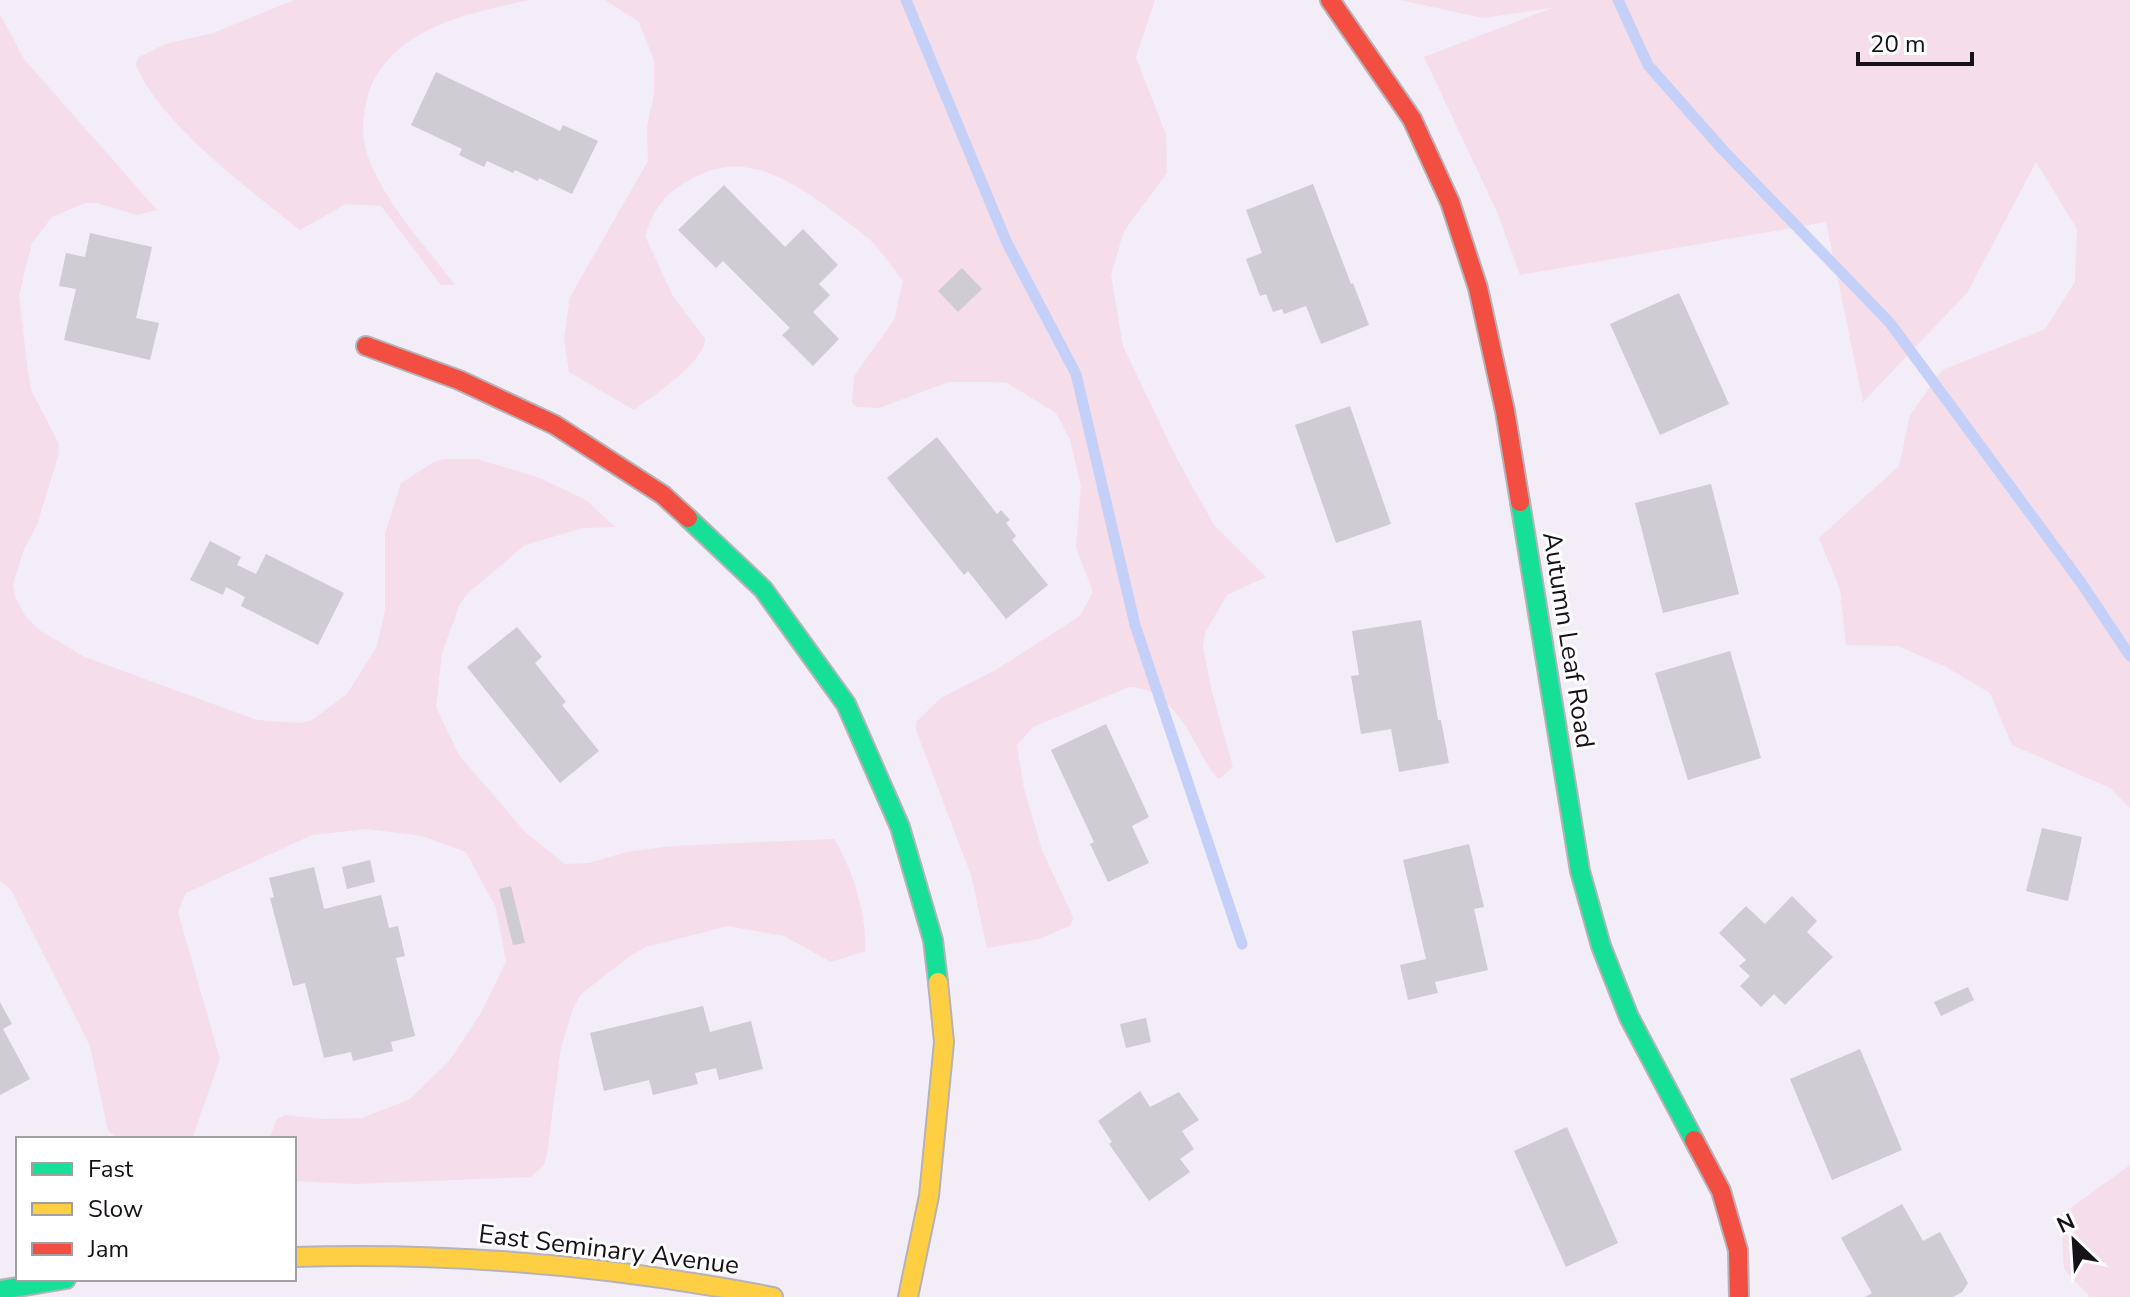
<svg xmlns="http://www.w3.org/2000/svg" width="2130" height="1297" font-family="'Nunito Sans',sans-serif">
<style>
.green{fill:#f5dee9}
.lines{fill:none;stroke-linecap:round;stroke-linejoin:round}
.stream{stroke:#c5d0f9;stroke-width:11}
.building{fill:#cfccd3}
.fast-casing{stroke:#b6b2b8;stroke-width:22}
.slow-casing{stroke:#b6b2b8;stroke-width:22}
.jam-casing{stroke:#b6b2b8;stroke-width:22}
.fast{stroke:#16e098;stroke-width:18}
.slow{stroke:#ffcf43;stroke-width:18}
.jam{stroke:#f24e42;stroke-width:18}
.labels{text-anchor:middle;stroke-width:6;stroke-linejoin:round;paint-order:stroke}
.street-label{font-size:26px;fill:#161218;stroke:#fff}
</style>
<rect width="100%" height="100%" fill="#f2edf6"/>
<!-- green -->
<g class="green">
<path d="M294 0H530C468 13 386 29 367 99 362 117 361 141 369 159 387 206 425 245 455 285H441L381 206 346 204 300 230C249 189 161 125 136 65L139 57 165 44 213 33Z"/>
<path d="M605 0H1155L1136 57 1166 135 1167 173 1124 231 1111 275 1123 346 1177 459 1214 525 1266 577 1227 595 1205 633 1203 647 1212 692 1233 767 1219 779 1212 772C1192 740 1173 687 1129 687L1033 727 1017 745 1023 785 1042 850 1073 917 1071 925 1039 939 987 948 971 875 916 730V722L941 698 999 668 1080 616 1093 592 1076 547 1081 486 1070 440 1056 413 1007 383 994 382H949L879 408 857 407 852 403 854 376 894 320 903 281C892 267 881 250 868 238 858 229 845 221 834 212 792 181 747 150 695 177 666 192 655 206 645 236L673 296 705 339C704 363 653 396 634 410L569 372 564 340 570 297 648 161 647 127 654 94V60L639 22Z"/>
<polygon points="1400,0 2130,0 2130,808 2110,788 2012,745 1990,693 1946,667 1898,646 1846,645 1840,589 1819,538 1899,466 1910,415 1942,370 2045,329 2075,282 2077,229 2036,162 1967,293 1863,402 1826,222 1520,275 1497,212 1424,57 1552,8 1483,18"/>
<path d="M0 14 24 59 157 210 137 215 97 203H85L52 217 32 243 19 295 28 372 31 390 59 444 58 457 37 525 24 549 13 584 15 596 26 617 39 630 85 657 257 720 300 723 312 720 347 694 377 646 385 610V534L401 483 434 462 445 459H477L540 478 586 500 615 527 583 528 525 545 468 593 460 604 442 653 436 707 459 755 526 833 565 864 589 863 626 852 672 846 834 839C853 870 867 915 865 951L831 962 784 936 728 926 646 947 630 956 581 994 573 1009 561 1048 547 1154 544 1165 531 1177 355 1184 294 1181V1139H269L277 1119 285 1115 323 1119 362 1118 410 1099 450 1060 481 1013 506 961 496 908 466 852 422 836 367 829 312 835 186 893 178 912 220 1059 192 1139H120L108 1131 90 1046 11 890 0 881Z"/>
<polygon points="2130,1165 2130,1297 2090,1297 2064,1269 2061,1215"/>
</g>
<g class="lines">
<!-- stream -->
<g class="stream">
<polyline points="906,0 1007,243 1076,374 1135,625 1242,944"/>
<polyline points="1618,0 1648,65 1723,150 1890,323 2082,584 2130,656"/>
</g>
</g>
<!-- building -->
<g class="building">
<polygon points="436,72 560,131 563,125 598,141 572,194 539,178 538,181 515,170 513,173 487,161 484,167 459,155 462,149 411,125"/>
<polygon points="1313,184 1351,284 1353,283 1369,325 1321,344 1306,306 1284,314 1282,309 1273,312 1266,294 1260,296 1246,259 1262,253 1246,210"/>
<polygon points="724,185 785,247 803,229 838,265 819,284 830,295 813,312 839,339 813,366 782,335 790,328 723,261 716,268 678,230"/>
<polygon points="90,233 152,247 136,318 159,323 150,360 64,340 76,289 59,286 66,253 85,257"/>
<polygon points="962,268 982,289 958,312 938,291"/>
<polygon points="1679,293 1729,404 1660,435 1610,324"/>
<polygon points="1350,406 1391,524 1336,543 1295,425"/>
<polygon points="937,437 997,514 1001,510 1010,520 1006,523 1016,536 1012,540 1048,585 1006,619 968,571 964,575 887,478"/>
<polygon points="1711,484 1739,594 1663,613 1635,503"/>
<polygon points="210,541 241,557 237,565 256,574 266,554 344,593 318,645 241,606 245,597 226,587 223,595 190,580"/>
<polygon points="1421,620 1438,720 1441,720 1449,763 1399,772 1391,729 1361,734 1351,676 1359,675 1352,631"/>
<polygon points="517,627 542,657 535,663 566,702 562,705 599,751 560,783 467,667"/>
<polygon points="1730,651 1761,758 1688,780 1655,673"/>
<polygon points="1106,724 1149,817 1132,826 1149,863 1108,882 1090,844 1094,842 1051,750"/>
<polygon points="2042,828 2082,837 2068,901 2026,891"/>
<polygon points="1469,844 1484,907 1474,909 1488,970 1435,982 1438,993 1408,1000 1400,965 1426,959 1403,860"/>
<polygon points="370,860 375,882 347,889 342,867"/>
<polygon points="314,867 324,909 381,895 389,928 398,926 405,956 396,958 415,1036 391,1042 393,1051 353,1061 351,1052 324,1058 305,983 293,986 270,898 274,897 269,878"/>
<polygon points="511,886 525,943 513,945 499,889"/>
<polygon points="1792,896 1817,921 1807,932 1833,957 1785,1005 1774,994 1761,1007 1740,986 1750,976 1739,966 1746,960 1719,933 1746,906 1765,924"/>
<polygon points="1968,987 1974,1000 1941,1016 1934,1002"/>
<polygon points="0,1002 12,1024 3,1029 30,1079 0,1095"/>
<polygon points="703,1006 710,1032 751,1021 763,1069 719,1080 716,1068 695,1073 698,1084 653,1095 649,1080 604,1091 590,1033"/>
<polygon points="1146,1018 1151,1042 1126,1048 1120,1024"/>
<polygon points="1860,1049 1902,1150 1832,1180 1790,1079"/>
<polygon points="1140,1091 1150,1107 1179,1092 1199,1120 1182,1131 1194,1149 1180,1159 1190,1172 1149,1201 1109,1144 1112,1142 1098,1121"/>
<polygon points="1567,1127 1618,1243 1566,1267 1514,1151"/>
<polygon points="1902,1204 1923,1241 1940,1232 1968,1283 1962,1292 1953,1297 1865,1297 1872,1293 1841,1238"/>
</g>
<g class="lines">
<defs>
<g id="fast">
<polyline points="1520,502 1580,871 1601,946 1629,1017 1694,1140"/>
<polyline points="688,518 763,589 846,704 900,827 933,940 938,982"/>
<polyline points="0,1290 66,1279"/>
</g>
<g id="slow">
<path d="M294 1257C456 1252 614 1266 773 1297"/>
<polyline points="908,1297 929,1196 944,1042 938,982"/>
</g>
<g id="jam">
<polyline points="1330,0 1412,119 1450,202 1478,288 1505,411 1520,502"/>
<polyline points="366,346 459,380 555,425 663,495 688,518"/>
<polyline points="1694,1140 1721,1191 1738,1250 1739,1297"/>
</g>
</defs>
<!-- fast casing -->
<use href="#fast" class="fast-casing"/>
<!-- slow casing -->
<use href="#slow" class="slow-casing"/>
<!-- jam casing -->
<use href="#jam" class="jam-casing"/>
<!-- fast -->
<use href="#fast" class="fast"/>
<!-- slow -->
<use href="#slow" class="slow"/>
<!-- jam -->
<use href="#jam" class="jam"/>
</g>
<g class="labels">
<!-- street labels -->
<g class="street-label">
<text transform="translate(1569 640) rotate(81)" y="9">Autumn Leaf Road</text>
<text transform="translate(609 1249) rotate(7)" y="9">East Seminary Avenue</text>
</g>
</g>
<!-- legend -->
<rect x="16" y="1137" width="280" height="144" fill="#ffffff" stroke="#a2a0a3" stroke-width="2"/>
<rect x="32" y="1163" width="40" height="12" fill="#16e098" stroke="#a2a0a3" stroke-width="2"/>
<text x="88" y="1177" font-size="24" fill="#161218">Fast</text>
<rect x="32" y="1203" width="40" height="12" fill="#ffcf43" stroke="#a2a0a3" stroke-width="2"/>
<text x="88" y="1217" font-size="24" fill="#161218">Slow</text>
<rect x="32" y="1243" width="40" height="12" fill="#f24e42" stroke="#a2a0a3" stroke-width="2"/>
<text x="88" y="1257" font-size="24" fill="#161218">Jam</text>
<!-- north arrow -->
<g transform="translate(2074 1241) rotate(335)" stroke="#ffffff" stroke-width="6" paint-order="stroke">
<path d="M0-6L14 30L0 20L-14 30Z" fill="#161218"/>
<text y="-12" font-size="22" font-weight="bold" text-anchor="middle" fill="#161218">N</text>
</g>
<!-- scale -->
<path d="M1858 52v12h114v-12" fill="none" stroke="#161218" stroke-width="4"/>
<text x="1870" y="52" font-size="24" fill="#161218" stroke="#ffffff" stroke-width="6" paint-order="stroke">20 m</text>
</svg>
